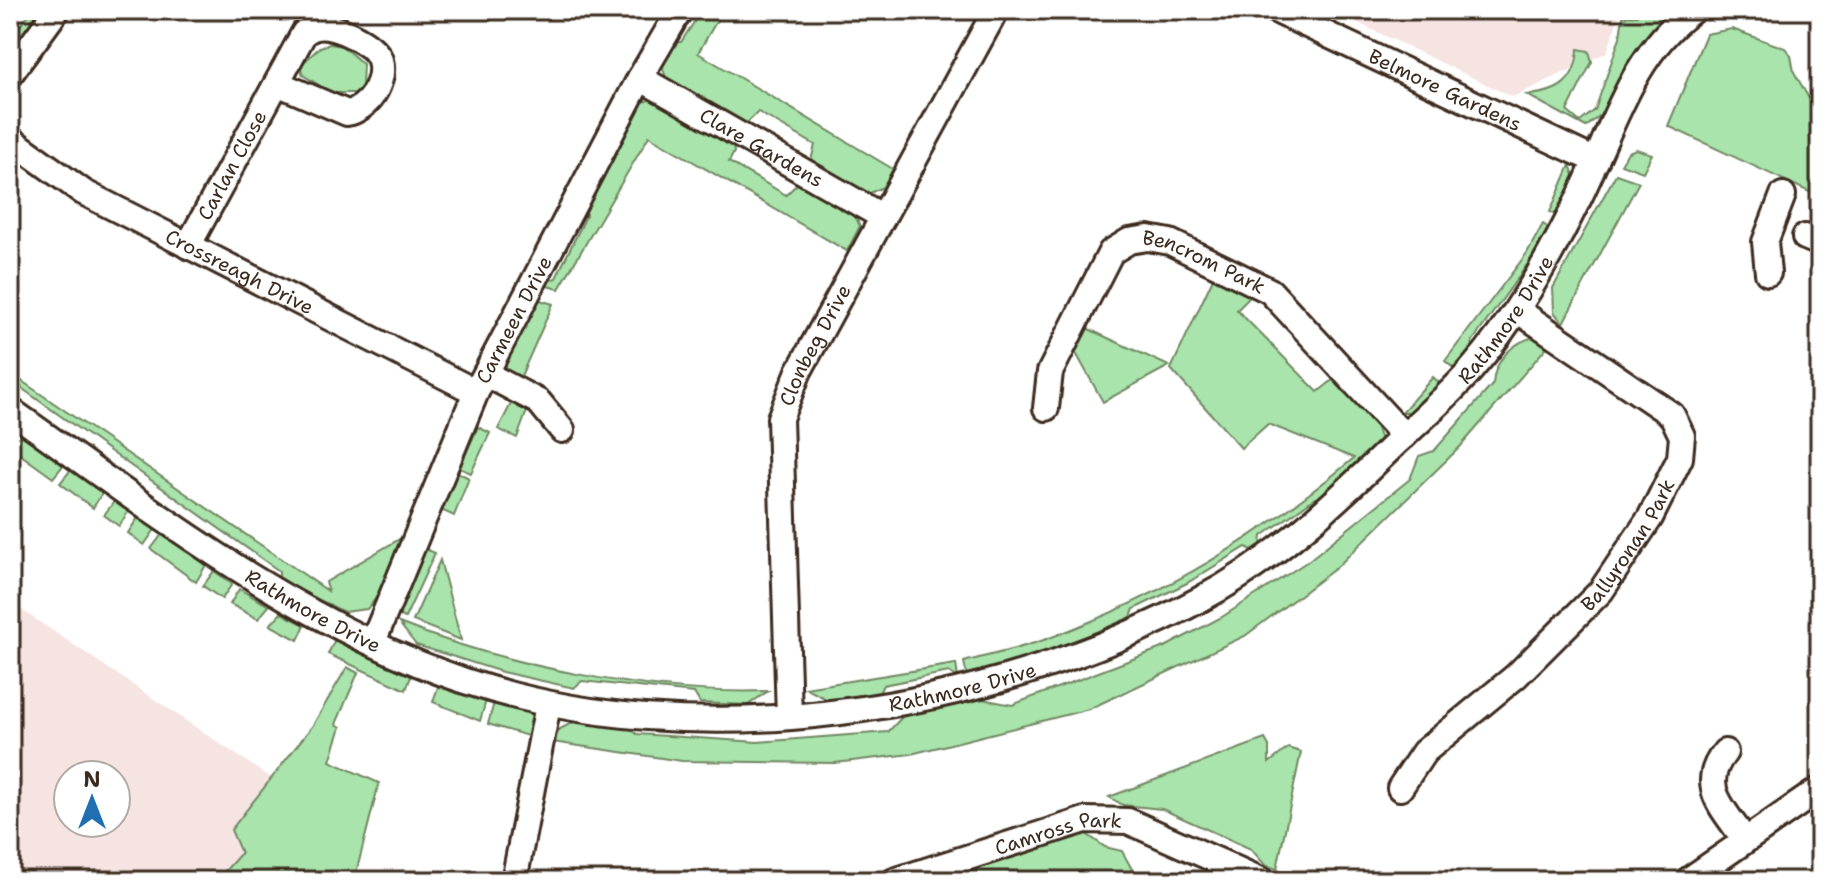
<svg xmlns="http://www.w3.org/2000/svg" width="1830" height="891" font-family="'Shantell Sans',sans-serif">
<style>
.built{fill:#f5e4e1;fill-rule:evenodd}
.green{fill:#a8e4ab;stroke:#728764;stroke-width:2}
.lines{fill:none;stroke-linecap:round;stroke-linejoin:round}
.minor-casing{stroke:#3b2a1e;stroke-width:30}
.minor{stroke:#fff;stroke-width:24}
.labels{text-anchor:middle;stroke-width:6;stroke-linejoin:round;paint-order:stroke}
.street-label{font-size:20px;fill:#3b2a1e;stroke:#fff}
</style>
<rect width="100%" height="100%" fill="#fff"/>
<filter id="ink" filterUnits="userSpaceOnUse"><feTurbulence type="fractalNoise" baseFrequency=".0125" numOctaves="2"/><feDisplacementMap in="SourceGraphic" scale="16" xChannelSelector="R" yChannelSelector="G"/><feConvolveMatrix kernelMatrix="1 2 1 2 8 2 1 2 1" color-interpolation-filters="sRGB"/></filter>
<g filter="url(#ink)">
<!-- built -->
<g class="built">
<polygon points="1331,10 1621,10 1607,52 1513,97"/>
<path d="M10 602 271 778 231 830 241 853 216 881H10ZM68 775H116V823H68Z"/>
</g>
<!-- green -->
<g class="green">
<polygon points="32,10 43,10 10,56 10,40"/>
<polygon points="702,10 723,10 698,53 893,169 883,187 866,195 810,164 815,145 758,112 745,125 667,80 661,64 670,43 681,42"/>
<path d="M1637 10H1693L1610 107 1586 127 1527 95C1558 93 1576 82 1578 49L1589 51 1592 62 1567 111 1580 122 1595 110 1620 37 1623 16 1637 15Z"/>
<polygon points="1732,29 1785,48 1791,55 1794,72 1820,118 1820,197 1668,126 1706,34"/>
<polygon points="330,44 342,46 363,64 362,87 356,93 332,93 303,75 300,66 320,47"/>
<polygon points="654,98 732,143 734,152 729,162 786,195 798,183 853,212 860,226 847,251 649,136 559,289 539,284 556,278 586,216 583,199 633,106"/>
<polygon points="1636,149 1652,154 1643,172 1621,164 1628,152"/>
<polygon points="1570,165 1576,180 1562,219 1550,212"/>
<polygon points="1616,174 1639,182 1563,323 1554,312 1553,288"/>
<polygon points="1543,224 1555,232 1541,257 1532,258 1472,342 1475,352 1457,371 1445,361 1527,253"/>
<path d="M1215 274 1252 295 1237 310 1318 392 1334 379 1375 422 1383 447 1323 500 1315 498 1262 536 1261 544 1252 550 1246 547 1187 583 1134 609 1131 617 1060 648 967 676 964 662C993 654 1024 648 1052 637 1168 593 1259 537 1354 458L1268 424 1241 448 1171 369Z"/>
<polygon points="533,298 553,304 517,385 505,375 505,368"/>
<polygon points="1082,326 1169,366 1103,402 1072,346"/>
<path d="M1539 336 1554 339 1460 447 1336 568 1245 636 1089 709 911 754 835 763 682 761 552 742 560 729 583 717 620 721 637 734 758 742 888 732 904 715 982 699 1012 705 1167 646 1222 617 1308 561 1410 479 1419 456 1434 451 1493 384C1494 359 1515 340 1539 336Z"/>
<polygon points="10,373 328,591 326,582 403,537 379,594 367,609 344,612 279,580 279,571 10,380"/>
<polygon points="1433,377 1444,387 1417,412 1402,412"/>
<polygon points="512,402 527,411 517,438 498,429"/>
<polygon points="13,423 66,462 53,478 10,447"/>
<polygon points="478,427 490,433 471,473 459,468"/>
<polygon points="73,467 104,490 93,508 60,483"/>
<polygon points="457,472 469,478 454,516 441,510"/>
<polygon points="116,499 130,509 119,526 104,515"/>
<polygon points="139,516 156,528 144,545 128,533"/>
<polygon points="163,533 206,565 196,582 151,549"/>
<polygon points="423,548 435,553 405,618 400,616 398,608"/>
<polygon points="440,560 461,640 413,621"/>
<polygon points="214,571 232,584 222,599 203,586"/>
<polygon points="239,589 269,606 258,619 230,604"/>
<polygon points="281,613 305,625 298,640 270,625"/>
<path d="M399 623C507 666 651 695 768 691L748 705 700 703 694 693 582 681 574 688 502 672 416 645Z"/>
<polygon points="335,639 413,671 406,690 328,654"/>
<polygon points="956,664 958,678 949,672 883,685 879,693 828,700 805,688"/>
<polygon points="347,667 358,673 336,724 341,727 330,761 379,783 354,881 216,881 241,853 231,830 313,725"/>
<polygon points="440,681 487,697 480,721 433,702"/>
<polygon points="495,699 531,714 534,724 531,737 488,724"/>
<polygon points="1265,739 1269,746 1269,763 1288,748 1301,752 1277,869 1265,865 1251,849 1162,809 1123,805 1109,797"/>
<polygon points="1085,833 1105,847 1122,851 1133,871 1146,881 941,881"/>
</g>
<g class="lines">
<defs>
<g id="minor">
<path id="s1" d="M1275 10 1596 161"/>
<polyline points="10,74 57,10"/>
<path id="s2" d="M640 78 883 217"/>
<path id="s3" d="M10 139 83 192 476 392"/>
<polyline points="1805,237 1820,243"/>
<path id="s4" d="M188 246 304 33C312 28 318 25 328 27 343 30 375 44 380 60 386 83 367 110 347 113L277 83"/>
<polyline points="1768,273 1765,242 1783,195"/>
<polyline points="486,374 539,402 562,430"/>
<path id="s5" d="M1046 408 1050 372 1111 252 1129 241 1148 238 1170 242 1270 291 1404 436"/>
<path id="s6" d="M10 410C153 511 296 624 465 681 696 759 989 713 1201 599 1275 560 1337 501 1396 443 1421 420 1448 396 1471 370 1514 321 1547 262 1576 204 1610 137 1630 55 1693 10"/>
<path id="s7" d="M373 642 476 392 640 78 680 10"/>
<path id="s8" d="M789 717 780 418 799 371 996 10"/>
<path d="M1725 752C1697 786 1724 809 1744 839"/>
<path id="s9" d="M1400 788 1424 752 1516 676 1601 591 1650 518 1680 458 1682 436 1672 415 1517 310"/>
<polyline points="514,881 548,705"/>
<path id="s10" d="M894 881 1085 820 1128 821 1263 881"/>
<polyline points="1687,881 1820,789"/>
</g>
</defs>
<!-- minor casing -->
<use href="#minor" class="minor-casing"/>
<!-- minor -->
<use href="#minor" class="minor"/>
</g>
</g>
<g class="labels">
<!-- street labels -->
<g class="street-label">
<text dy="7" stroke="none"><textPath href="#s1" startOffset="188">Belmore Gardens</textPath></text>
<text dy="7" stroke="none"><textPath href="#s2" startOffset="140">Clare Gardens</textPath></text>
<text dy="7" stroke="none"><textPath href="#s4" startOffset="92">Carlan Close</textPath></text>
<text dy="7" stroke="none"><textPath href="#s5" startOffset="272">Bencrom Park</textPath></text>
<text dy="7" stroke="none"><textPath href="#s3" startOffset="266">Crossreagh Drive</textPath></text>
<text dy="7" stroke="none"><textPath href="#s6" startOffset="1708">Rathmore Drive</textPath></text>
<text dy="7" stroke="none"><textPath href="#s7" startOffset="352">Carmeen Drive</textPath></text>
<text dy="7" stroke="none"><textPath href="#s8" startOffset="380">Clonbeg Drive</textPath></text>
<text dy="7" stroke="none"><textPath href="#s9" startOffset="336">Ballyronan Park</textPath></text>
<text dy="7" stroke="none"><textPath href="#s6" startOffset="364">Rathmore Drive</textPath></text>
<text dy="7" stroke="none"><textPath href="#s6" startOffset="1036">Rathmore Drive</textPath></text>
<text dy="7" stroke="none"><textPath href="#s10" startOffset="172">Camross Park</textPath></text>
</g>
</g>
<!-- margin -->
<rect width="1830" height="891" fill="none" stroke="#fff" stroke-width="40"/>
<rect x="20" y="20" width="1790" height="851" fill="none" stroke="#3b2a1e" stroke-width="3" filter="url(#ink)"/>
<!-- north arrow -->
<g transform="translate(92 799)"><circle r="38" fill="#ffffff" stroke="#b1aaa5" stroke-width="2"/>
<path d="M0-6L14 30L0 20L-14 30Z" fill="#1f6fb2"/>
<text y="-12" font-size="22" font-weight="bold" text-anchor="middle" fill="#3b2a1e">N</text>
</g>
</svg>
